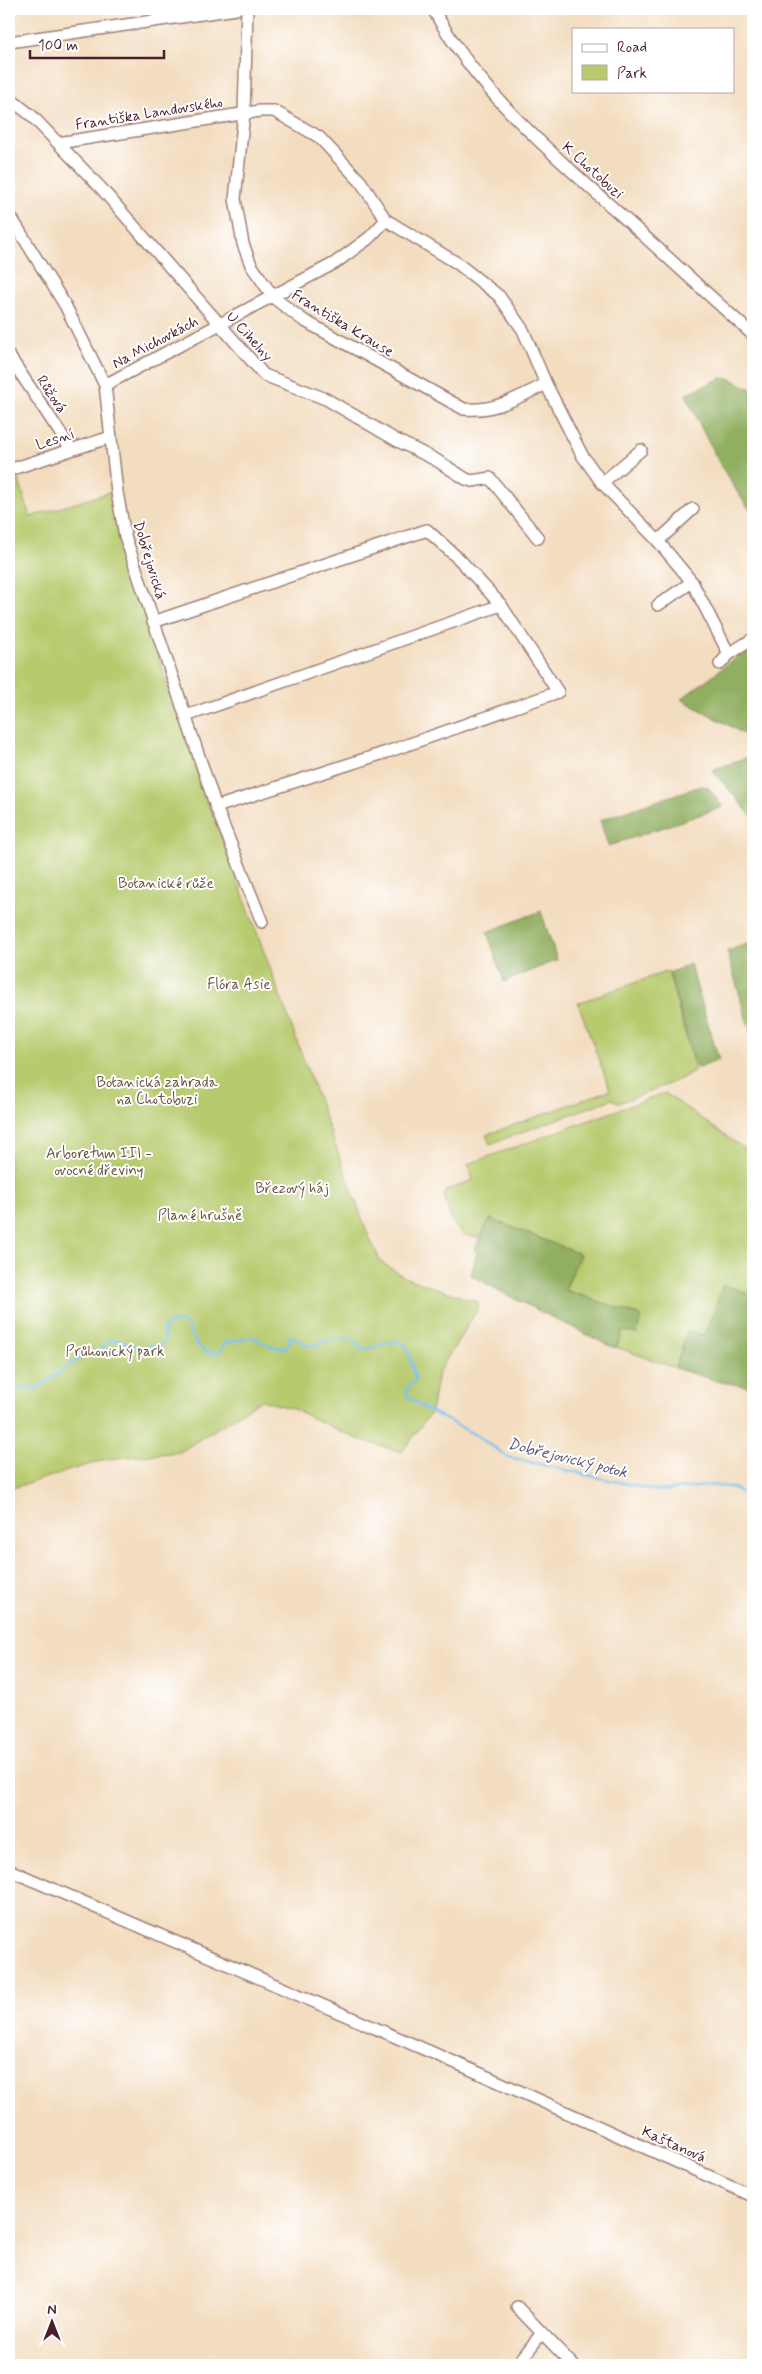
<svg xmlns="http://www.w3.org/2000/svg" width="762" height="2374" font-family="Mynerve,sans-serif">
<style>
.green{fill:#b7cb6e;stroke:#80754c}
.forest{fill:#91af61;stroke:#6e6746}
.lines{fill:none;stroke-linecap:round;stroke-linejoin:round}
.stream{stroke:#77c0ef;stroke-width:2.5}
.minor-casing{stroke:#9e7e76;stroke-width:14}
.minor{stroke:#fff;stroke-width:11}
.labels{text-anchor:middle;stroke-width:4;stroke-linejoin:round;paint-order:stroke}
.street-label{font-size:15px;fill:#4a1f2b;stroke:#fff}
.park-label{font-size:15px;fill:#6b533f;stroke:#fff}
.water-label{font-size:16px;font-style:italic;fill:#5a5770;stroke:#fff}
</style>
<rect width="100%" height="100%" fill="#fff"/>
<filter id="ink" filterUnits="userSpaceOnUse"><feTurbulence type="fractalNoise" baseFrequency=".02" numOctaves="2"/><feDisplacementMap in="SourceGraphic" scale="10" xChannelSelector="R" yChannelSelector="G"/><feConvolveMatrix kernelMatrix="1 2 1 2 8 2 1 2 1" color-interpolation-filters="sRGB"/></filter>
<filter id="wash" filterUnits="userSpaceOnUse"><feTurbulence type="fractalNoise" baseFrequency=".0096" numOctaves="4" result="noise"/><feDisplacementMap in="SourceGraphic" scale="20" xChannelSelector="R" yChannelSelector="G"/><feGaussianBlur stdDeviation="1.12" result="paint"/><feColorMatrix in="noise" values="0 0 0 0 0 0 0 0 0 0 0 0 0 0 0 0 0 1.4 0 .05"/><feComposite in="paint" operator="in"/></filter>
<g filter="url(#wash)">
<rect width="100%" height="100%" fill="#f3ddc0"/>
<!-- green -->
<g class="green">
<polygon points="17,473 30,517 111,492 120,541 185,737 369,1237 381,1262 406,1278 478,1302 477,1310 438,1373 431,1412 402,1452 355,1438 293,1409 261,1400 180,1452 107,1459 9,1489 9,476"/>
<polygon points="668,971 695,1070 679,1080 619,1103 612,1099 490,1144 486,1135 610,1090 578,1003"/>
<path d="M665 1093 753 1155V1295L727 1286 705 1336 688 1331 675 1368 616 1347 623 1331 641 1316 565 1290 580 1254 491 1219 480 1237C454 1239 450 1216 444 1195L445 1191 473 1180 468 1164Z"/>
</g>
<!-- forest -->
<g class="forest">
<path d="M721 378 731 379 753 390V514C724 476 705 438 686 394Z"/>
<polygon points="753,645 753,739 681,699"/>
<polygon points="753,755 753,818 712,770"/>
<polygon points="701,786 708,787 723,807 608,846 600,820"/>
<polygon points="541,911 557,960 504,982 487,932"/>
<polygon points="753,942 753,1042 727,951"/>
<polygon points="690,964 719,1060 699,1068 696,1067 669,973"/>
<polygon points="490,1219 580,1254 565,1290 641,1316 637,1334 623,1331 616,1348 610,1346 507,1295 471,1275 477,1252 474,1250"/>
<polygon points="723,1285 753,1295 753,1387 720,1382 675,1368 688,1331 705,1336"/>
</g>
<g class="lines">
<!-- stream -->
<path class="stream" d="M9 1393 23 1386 36 1389 81 1357 100 1350 110 1340H119L139 1348 163 1344 165 1339 163 1329C171 1323 177 1320 186 1324 194 1339 197 1352 215 1354L220 1351 225 1343 253 1337C265 1343 273 1350 287 1347L290 1342 288 1338 292 1336 309 1346 335 1339H353L360 1349C374 1352 397 1331 408 1349 410 1353 410 1360 411 1364 412 1370 415 1374 415 1380 408 1386 406 1386 407 1396L422 1407 476 1435 508 1457 658 1491 717 1485 736 1489 753 1500"/>
</g>
</g>
<g filter="url(#ink)">
<g class="lines">
<defs>
<g id="minor">
<path d="M247 9 244 113 235 199 243 244 251 265 274 298 303 320 464 409C495 412 519 397 546 384"/>
<path d="M433 9C480 94 549 151 621 215 665 255 709 295 753 335"/>
<polyline points="9,42 236,9"/>
<polyline points="9,98 32,116 100,187 264,375 326,399 396,440 436,460 466,479 472,481 490,478 538,538"/>
<polyline points="58,143 260,111 274,111 319,137 361,182 386,220 457,263 499,296 523,330 546,384 582,455 602,483 658,541 692,582 729,654"/>
<polyline points="9,214 65,305 105,385 117,492 125,536 216,807 262,922"/>
<polyline points="9,356 71,449"/>
<polyline points="105,385 335,263 369,238 386,220"/>
<polyline points="9,470 111,437"/>
<polyline points="602,483 641,450"/>
<polyline points="658,541 693,509"/>
<polyline points="658,605 692,582"/>
<polyline points="153,622 427,530 461,561 501,605 558,692 387,752 216,807"/>
<polyline points="720,664 729,654 753,639"/>
<polyline points="186,716 501,605"/>
<polyline points="9,1870 463,2066 753,2196"/>
<polyline points="517,2307 573,2365"/>
<polyline points="517,2365 541,2334"/>
</g>
</defs>
<!-- minor casing -->
<use href="#minor" class="minor-casing"/>
<!-- minor -->
<use href="#minor" class="minor"/>
</g>
</g>
<g class="labels">
<!-- street labels -->
<g class="street-label">
<text transform="translate(149 113) rotate(-9)" y="5">Františka Landovského</text>
<text transform="translate(593 170) rotate(42)" y="5">K Chotobuzi</text>
<text transform="translate(343 323) rotate(31)" y="5">Františka Krause</text>
<text transform="translate(250 336) rotate(48)" y="5">U Cihelny</text>
<text transform="translate(155 342) rotate(-28)" y="5">Na Michovkách</text>
<text transform="translate(52 394) rotate(56)" y="5">Růžová</text>
<text transform="translate(55 439) rotate(-18)" y="5">Lesní</text>
<text transform="translate(150 560) rotate(73)" y="5">Dobřejovická</text>
<text transform="translate(674 2144) rotate(24)" y="5">Kaštanová</text>
</g>
<!-- park labels -->
<g class="park-label">
<text x="166" y="888">Botanické růže</text>
<text x="239" y="989">Flóra Asie</text>
<text x="157" y="1087">Botanická zahrada<tspan x="157" dy="17">na Chotobuzi</tspan></text>
<text x="99" y="1158">Arboretum III -<tspan x="99" dy="17">ovocné dřeviny</tspan></text>
<text x="292" y="1193">Březový háj</text>
<text x="200" y="1220">Plané hrušně</text>
<text x="115" y="1356">Průhonický park</text>
</g>
<!-- water labels -->
<g class="water-label">
<text transform="translate(568 1457) rotate(14)" y="6">Dobřejovický potok</text>
</g>
</g>
<!-- margin -->
<rect width="762" height="2374" fill="none" stroke="#fff" stroke-width="30"/>
<!-- legend -->
<rect x="572" y="28" width="162" height="65" fill="#ffffff" stroke="#b7a5aa"/>
<rect x="582" y="44" width="25" height="8" fill="#ffffff" stroke="#b7a5aa"/>
<text x="617" y="52" font-size="15" fill="#4a1f2b">Road</text>
<rect x="582" y="65" width="25" height="15" fill="#b7cb6e" stroke="#b7a5aa"/>
<text x="617" y="78" font-size="15" fill="#4a1f2b">Park</text>
<!-- north arrow -->
<g transform="translate(52 2322)" stroke="#ffffff" stroke-width="4" paint-order="stroke">
<path d="M0-4L9 19L0 12L-9 19Z" fill="#4a1f2b"/>
<text y="-8" font-size="14" font-weight="bold" text-anchor="middle" fill="#4a1f2b">N</text>
</g>
<!-- scale -->
<path d="M30 50v8h134v-8" fill="none" stroke="#4a1f2b" stroke-width="2.5"/>
<text x="38" y="50" font-size="15" fill="#4a1f2b" stroke="#ffffff" stroke-width="4" paint-order="stroke">100 m</text>
</svg>
